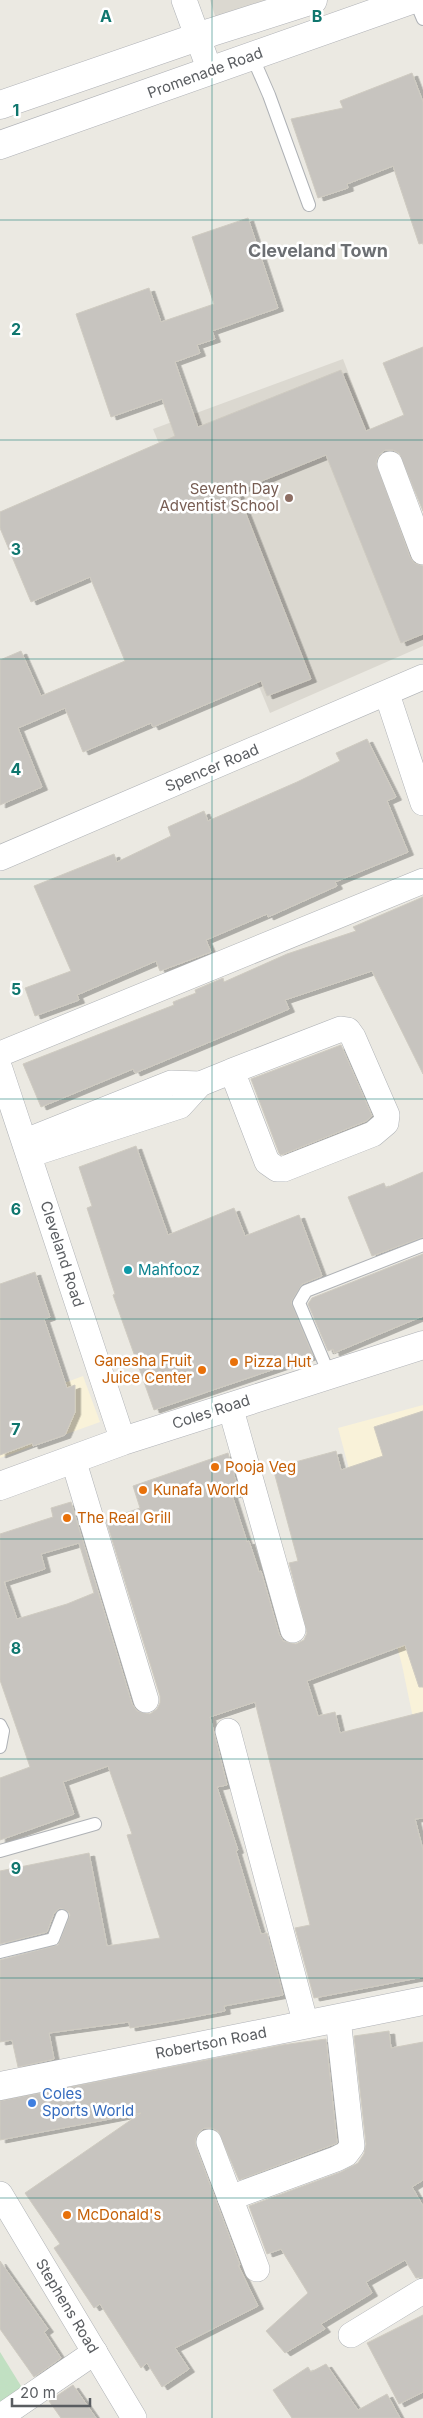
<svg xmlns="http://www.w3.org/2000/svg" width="423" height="2418" font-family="Inter,sans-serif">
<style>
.commercial{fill:#f9f2d9}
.education{fill:#dbd8d0}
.green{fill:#c1e0c2}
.building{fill:#c7c4bf;stroke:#cfcbc1;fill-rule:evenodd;filter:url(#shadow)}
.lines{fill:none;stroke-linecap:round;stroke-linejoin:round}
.lane-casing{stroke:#afb2b6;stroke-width:14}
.street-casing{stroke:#afb2b6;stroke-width:26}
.secondary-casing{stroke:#afb1b6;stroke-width:29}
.lane{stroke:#fff;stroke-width:12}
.street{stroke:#fff;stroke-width:25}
.secondary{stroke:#fff;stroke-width:28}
.grid{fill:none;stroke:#0f766e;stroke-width:1;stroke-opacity:0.55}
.education-dot{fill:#8d6e63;stroke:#fff;stroke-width:2}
.culture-dot{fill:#0f9aa8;stroke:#fff;stroke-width:2}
.food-dot{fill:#e8710a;stroke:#fff;stroke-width:2}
.shop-dot{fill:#3f7fe0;stroke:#fff;stroke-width:2}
.labels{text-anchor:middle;stroke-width:5;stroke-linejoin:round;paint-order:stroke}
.street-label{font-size:15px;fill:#5a5d61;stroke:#fff}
.education-label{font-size:15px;fill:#785e54;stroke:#fff;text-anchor:end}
.culture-label{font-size:15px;fill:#0d838f;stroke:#fff;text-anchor:start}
.food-label{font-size:15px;fill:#c56008;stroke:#fff;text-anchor:start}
.shop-label{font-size:15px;fill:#366cbe;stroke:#fff;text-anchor:start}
.quarter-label{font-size:18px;font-weight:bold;fill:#6c6f73;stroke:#fff}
.grid-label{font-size:16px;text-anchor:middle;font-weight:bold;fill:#0f766e;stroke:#fff;stroke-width:5;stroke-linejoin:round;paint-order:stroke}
</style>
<defs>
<filter id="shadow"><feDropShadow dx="5.5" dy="3" stdDeviation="0" flood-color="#0004"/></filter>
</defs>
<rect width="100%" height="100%" fill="#ebe9e2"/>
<!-- commercial -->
<g class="commercial">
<polygon points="83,1376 100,1422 0,1458 0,1407"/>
<polygon points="423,1405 423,1766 402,1665 338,1428"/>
</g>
<!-- education -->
<g class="education">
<polygon points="210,0 277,0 216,19"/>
<polygon points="343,359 423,567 423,646 270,713 153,429"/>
</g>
<!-- green -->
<polygon class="green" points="0,2352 26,2394 0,2411"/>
<!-- building -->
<g class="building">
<polygon points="412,73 423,102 423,243 419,244 393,166 347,184 348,188 318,198 291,119 343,108 340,101"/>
<polygon points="248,218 278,308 212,331 215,339 197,345 200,353 175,362 198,427 341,370 366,431 404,415 383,363 423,347 423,511 399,453 393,450 385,450 379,455 376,462 410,557 414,563 423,566 423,634 401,643 326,455 237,491 311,679 267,696 261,681 153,727 151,723 83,752 65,708 18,728 42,787 0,805 0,660 21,651 41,696 125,661 90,577 31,602 0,528 0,512 175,436 162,399 111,417 76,314 149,288 161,322 214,304 192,237"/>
<polygon points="367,739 396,797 387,801 408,852 335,882 337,886 268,917 267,914 206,940 211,952 160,971 156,961 77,995 79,1000 35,1016 25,988 71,971 34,886 114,854 117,862 171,836 168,827 204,811 208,821 297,782 340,761 336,753"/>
<polygon points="423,897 423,1074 372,971 285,1000 289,1009 135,1073 133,1069 41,1107 23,1064 174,1005 173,1002 196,993 195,990 223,978 224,982 287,954 356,931 353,927"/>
<polygon points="341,1045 372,1116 366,1121 281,1155 279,1153 251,1079"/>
<polygon points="136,1146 168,1235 234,1208 245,1236 299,1215 322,1276 302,1284 291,1302 313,1356 154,1410 113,1295 115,1294 87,1208 92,1206 79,1167"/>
<polygon points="423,1172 423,1237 372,1256 348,1197 384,1183 386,1188"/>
<polygon points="423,1254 423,1316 334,1353 333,1349 328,1351 308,1304 312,1298"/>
<polygon points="35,1272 50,1317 44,1319 67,1388 75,1385 75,1412 65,1435 33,1446 32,1443 0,1455 0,1284"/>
<path d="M423 1411V1687H419L405 1645 307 1681 318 1716 335 1712 340 1733 423 1712V1818L415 1819 423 1850V1977L314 1998 295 1928 310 1925 255 1702 210 1717 227 1785 217 1787 238 1850 236 1851 261 1934 267 1933 283 1995 224 2006 225 2011 172 2021 130 2028 129 2022 49 2033 54 2059 18 2067 12 2040 0 2042V1960L58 1945 70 1915 68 1911 60 1908 54 1913 47 1932 0 1944V1871L89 1853 107 1946 160 1938 127 1835 132 1834 108 1766 63 1782 74 1814 0 1840V1778L30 1767 0 1680V1534L53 1517 51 1508 71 1502 132 1704 137 1711 150 1714 157 1709 160 1703V1696L106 1520 140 1508 133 1486 228 1453 239 1493 232 1495 247 1542 249 1541 259 1572 261 1571 279 1634 283 1641 296 1644 304 1640 307 1633 289 1563 298 1561 273 1468 336 1451 341 1470 383 1456 374 1427ZM79 1543 94 1593 67 1604 17 1619 4 1582 45 1569 41 1554Z"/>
<polygon points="389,2031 391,2048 423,2042 423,2180 412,2187 423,2206 423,2277 416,2278 405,2260 366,2282 372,2293 321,2324 325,2329 285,2353 266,2331 308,2293 281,2249 267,2254 249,2206 341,2172 358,2163 364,2154 366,2144 354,2036"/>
<polygon points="326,2039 337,2143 239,2180 218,2131 212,2128 204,2128 198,2133 195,2140 196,2147 240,2265 238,2265 258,2306 175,2348 189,2369 162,2387 147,2363 141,2368 100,2304 94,2308 54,2248 60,2244 25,2193 141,2113 0,2140 0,2101 282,2045"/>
<polygon points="0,2261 48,2329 44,2332 61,2358 34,2377 0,2329"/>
<polygon points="423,2315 423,2392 399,2404 367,2343"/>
<polygon points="326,2364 358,2410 387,2394 400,2418 292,2418 273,2390 308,2367 311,2372"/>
<polygon points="73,2385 96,2418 61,2418 49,2401"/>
</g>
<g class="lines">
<defs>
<g id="lane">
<polyline points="415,0 423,19"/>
<polyline points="252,56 269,95 309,205"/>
<polyline points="329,1374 299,1303 306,1291 423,1245"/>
<polyline points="0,1725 3,1731 0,1747"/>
<polyline points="0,1851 95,1824"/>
<polyline points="0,1952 53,1939 62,1916"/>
</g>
<g id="street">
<polyline points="184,0 210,71"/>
<polyline points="390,464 423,552"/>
<polyline points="387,694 423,803"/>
<polyline points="0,858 423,677"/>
<polyline points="0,1054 423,881"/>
<polyline points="0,1069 123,1441"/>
<polyline points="33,1138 171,1083 200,1084"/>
<polyline points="29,1155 180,1106 200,1084 232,1071 267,1162 277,1169 284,1169 373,1134 386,1123 387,1115 353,1037 348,1030 341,1029 232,1071"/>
<polyline points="230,1406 293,1630"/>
<polyline points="73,1459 146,1700"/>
<polyline points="228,1731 306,2025"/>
<polyline points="209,2142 257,2269"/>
<polyline points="0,2194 134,2418"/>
<polyline points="230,2198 336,2159 346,2154 352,2146 338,2018"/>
<polyline points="351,2335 423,2291"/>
<polyline points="0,2417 95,2352"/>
</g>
<g id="secondary">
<polyline points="0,105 212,32 313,0"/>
<polyline points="0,145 411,0"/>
<polyline points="0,1486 123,1441 423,1345"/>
<polyline points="0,2086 423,2001"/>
</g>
</defs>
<!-- lane casing -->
<use href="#lane" class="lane-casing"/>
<!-- street casing -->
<use href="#street" class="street-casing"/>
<!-- secondary casing -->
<use href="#secondary" class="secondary-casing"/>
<!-- lane -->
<use href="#lane" class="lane"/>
<!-- street -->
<use href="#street" class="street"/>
<!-- secondary -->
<use href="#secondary" class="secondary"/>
</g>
<!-- grid -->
<path class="grid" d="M212 0V2418M0 220H423M0 440H423M0 659H423M0 879H423M0 1099H423M0 1319H423M0 1539H423M0 1759H423M0 1978H423M0 2198H423"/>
<!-- markers -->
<circle class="education-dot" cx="289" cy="498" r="5"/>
<circle class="culture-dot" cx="128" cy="1270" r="5"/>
<g class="food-dot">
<circle cx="234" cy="1362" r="5"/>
<circle cx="202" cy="1370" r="5"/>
<circle cx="215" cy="1467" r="5"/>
<circle cx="143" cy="1490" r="5"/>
<circle cx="67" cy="1518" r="5"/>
<circle cx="67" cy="2215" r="5"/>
</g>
<circle class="shop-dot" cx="32" cy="2103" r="5"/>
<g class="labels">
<!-- street labels -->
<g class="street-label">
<text transform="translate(205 73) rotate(-20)" y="5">Promenade Road</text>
<text transform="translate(212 768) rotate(-23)" y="5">Spencer Road</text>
<text transform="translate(62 1254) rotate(72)" y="5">Cleveland Road</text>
<text transform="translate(211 1412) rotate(-18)" y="5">Coles Road</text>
<text transform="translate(211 2043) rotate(-11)" y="5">Robertson Road</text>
<text transform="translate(67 2306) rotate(59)" y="5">Stephens Road</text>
</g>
<!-- education labels -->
<g class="education-label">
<text x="279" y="494">Seventh Day<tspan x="279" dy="17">Adventist School</tspan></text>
</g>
<!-- culture labels -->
<g class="culture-label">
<text x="138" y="1275">Mahfooz</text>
</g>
<!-- food labels -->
<g class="food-label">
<text x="192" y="1366" text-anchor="end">Ganesha Fruit<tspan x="192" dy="17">Juice Center</tspan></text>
<text x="244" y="1367">Pizza Hut</text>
<text x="225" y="1472">Pooja Veg</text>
<text x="153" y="1495">Kunafa World</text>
<text x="77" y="1523">The Real Grill</text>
<text x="77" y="2220">McDonald's</text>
</g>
<!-- shop labels -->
<g class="shop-label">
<text x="42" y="2099">Coles<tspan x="42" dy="17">Sports World</tspan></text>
</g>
<!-- quarter labels -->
<g class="quarter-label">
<text x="318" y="257">Cleveland Town</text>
</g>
</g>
<g class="grid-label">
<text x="106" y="22">A</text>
<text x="317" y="22">B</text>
<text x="16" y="116">1</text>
<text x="16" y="335">2</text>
<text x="16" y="555">3</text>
<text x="16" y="775">4</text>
<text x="16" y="995">5</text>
<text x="16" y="1215">6</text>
<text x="16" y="1435">7</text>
<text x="16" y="1654">8</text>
<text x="16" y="1874">9</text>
</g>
<!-- scale -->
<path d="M12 2398v8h78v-8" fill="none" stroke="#5a5d61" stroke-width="2.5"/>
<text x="20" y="2398" font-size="15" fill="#5a5d61" stroke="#ffffff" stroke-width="4" paint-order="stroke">20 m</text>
</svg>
